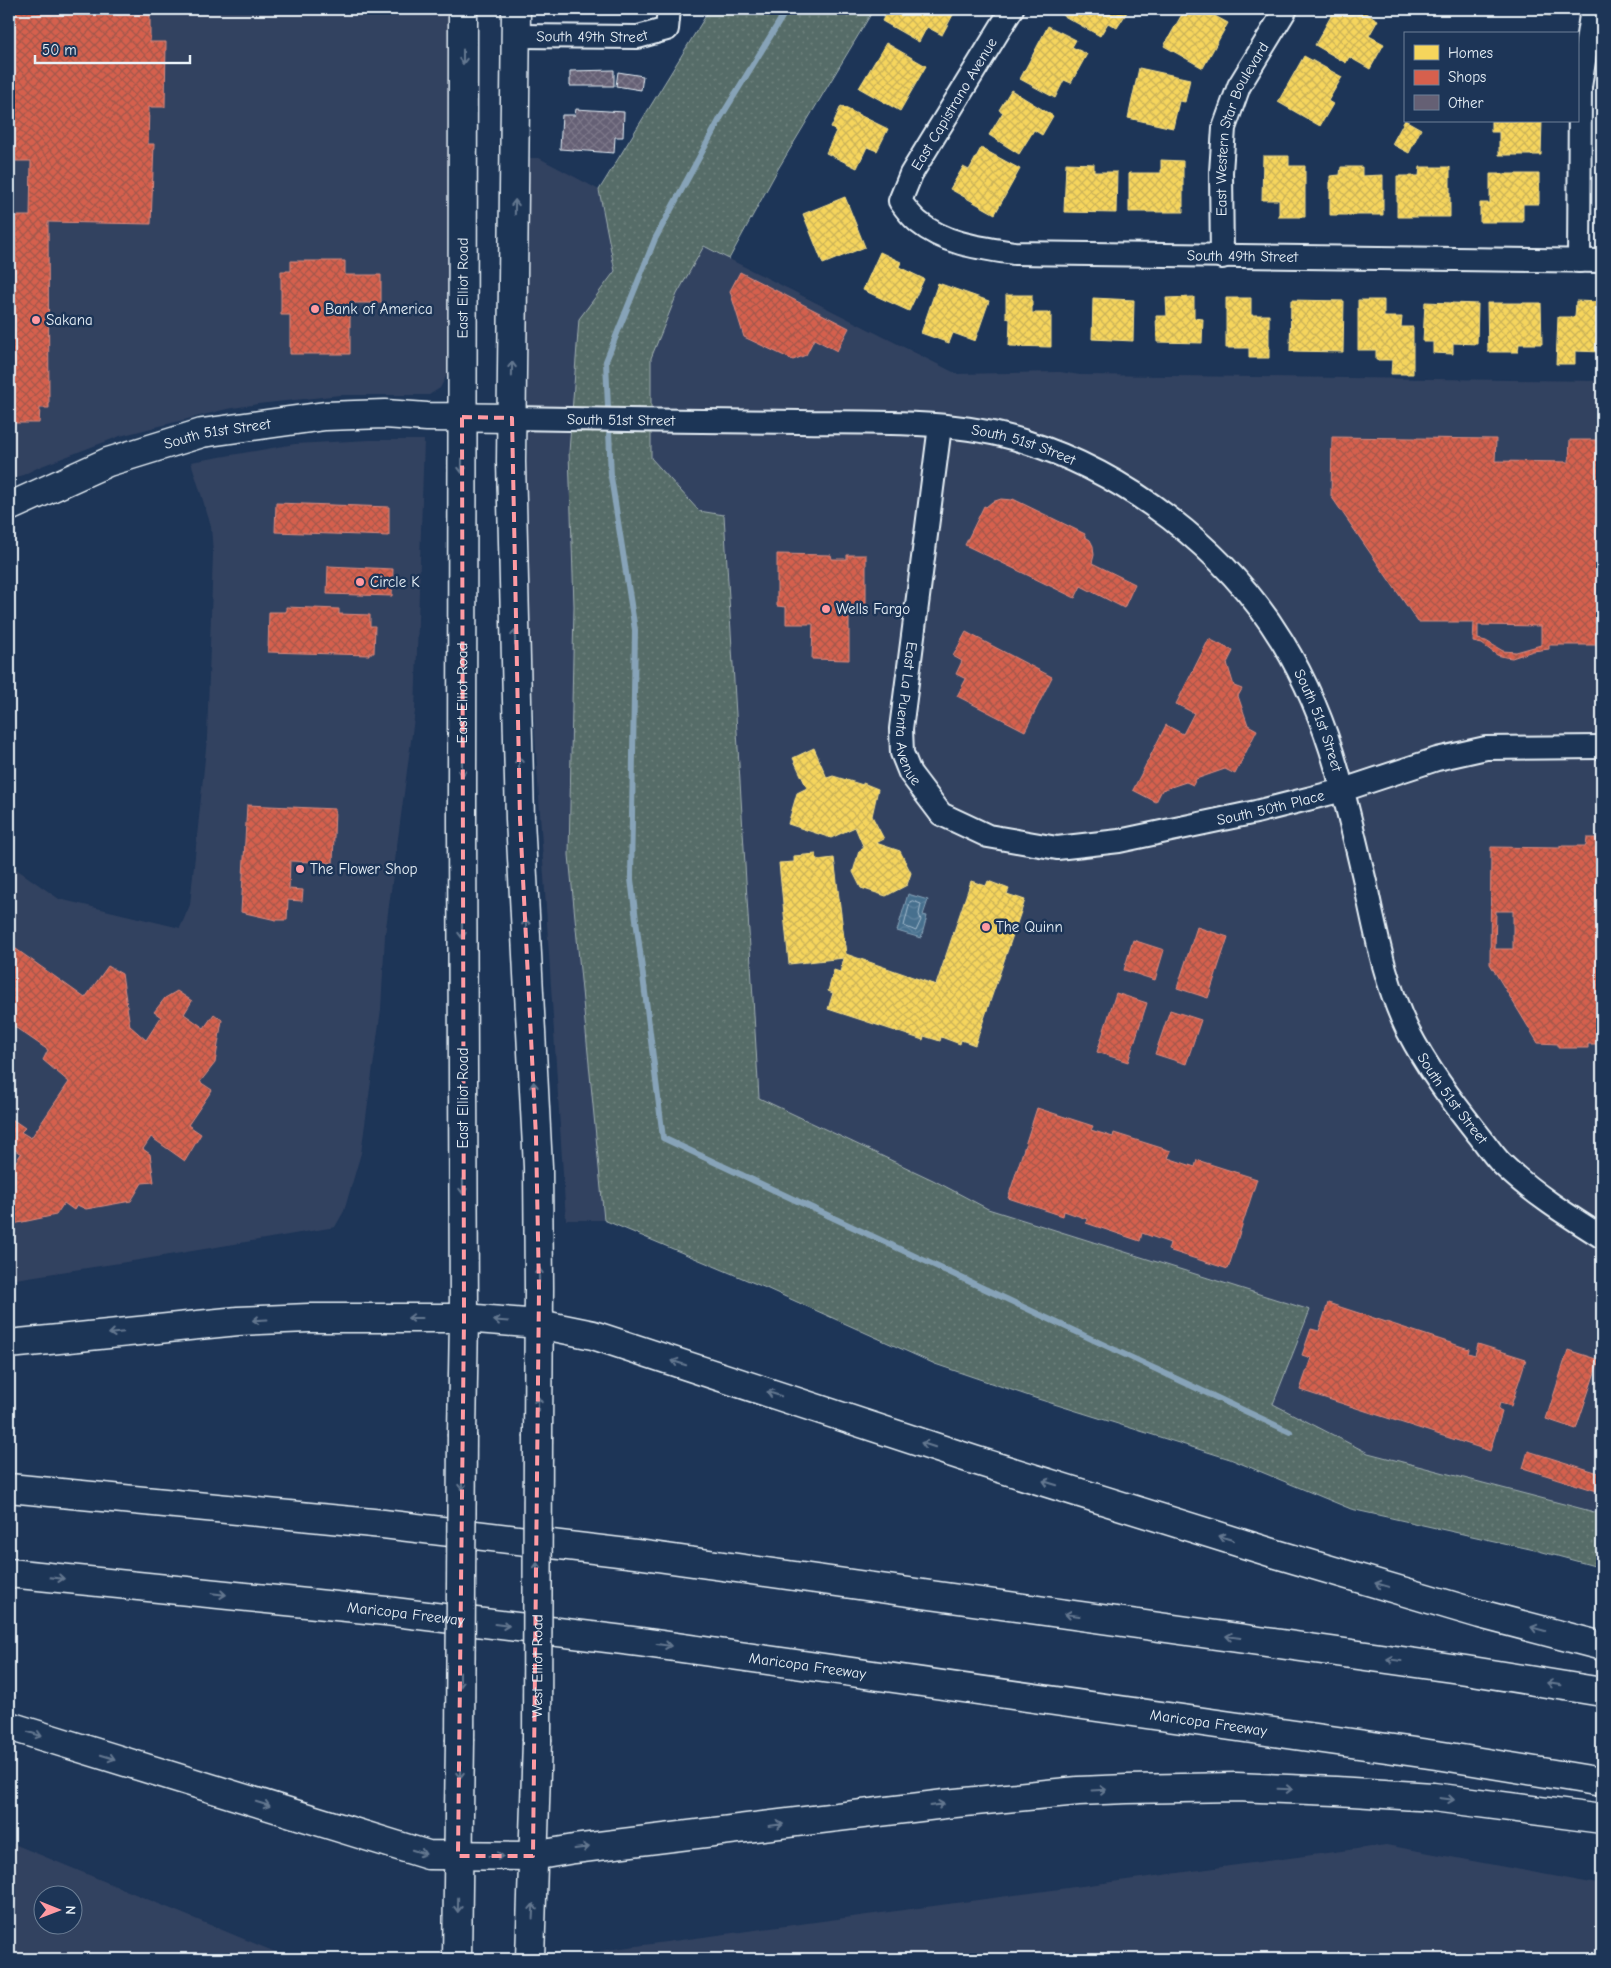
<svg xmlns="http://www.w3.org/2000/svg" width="1611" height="1968" font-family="'Comic Neue',sans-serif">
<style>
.built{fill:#334260;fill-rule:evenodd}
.grass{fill:url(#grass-dots);stroke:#9faeb0}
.water{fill:url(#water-waves);stroke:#87a3b8}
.homes{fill:url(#homes-cross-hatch);stroke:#f2dd8b}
.shops{fill:url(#shops-cross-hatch);stroke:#db8c80;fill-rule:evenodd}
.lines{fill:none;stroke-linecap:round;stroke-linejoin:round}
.shore{stroke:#a7bdce;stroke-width:1}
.stream{stroke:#87a3b8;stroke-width:6}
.building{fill:url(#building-cross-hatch);stroke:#e8f1f8}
.minor-casing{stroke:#e8f1f8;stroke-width:26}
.tertiary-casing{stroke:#e8f1f8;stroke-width:31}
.secondary-casing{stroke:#e8f1f8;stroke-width:31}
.motorway-casing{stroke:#e8f1f8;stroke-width:31}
.minor{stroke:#1d3557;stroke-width:22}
.tertiary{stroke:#1d3557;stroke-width:28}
.secondary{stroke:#1d3557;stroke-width:28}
.motorway{stroke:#1d3557;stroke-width:28}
.secondary-bridge-casing{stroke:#e8f1f8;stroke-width:31;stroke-linecap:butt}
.secondary-bridge{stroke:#1d3557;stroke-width:28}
.oneway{stroke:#64778f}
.marked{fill:none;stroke:#ff9aa2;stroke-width:4;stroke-dasharray:10 6;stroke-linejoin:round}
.poi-dot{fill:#ff9aa2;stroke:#1d3557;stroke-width:2}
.labels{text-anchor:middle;stroke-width:5;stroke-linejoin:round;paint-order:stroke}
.street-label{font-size:15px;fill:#e8f1f8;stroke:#1d3557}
.poi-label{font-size:15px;fill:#e8f1f8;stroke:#1d3557;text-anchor:start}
</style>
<defs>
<pattern id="grass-dots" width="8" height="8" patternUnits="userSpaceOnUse" patternTransform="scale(1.25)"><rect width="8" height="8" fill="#566c67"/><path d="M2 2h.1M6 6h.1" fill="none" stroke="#6e817e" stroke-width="1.8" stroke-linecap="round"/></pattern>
<pattern id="water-waves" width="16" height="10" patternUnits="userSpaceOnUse" patternTransform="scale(1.25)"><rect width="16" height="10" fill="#466f8e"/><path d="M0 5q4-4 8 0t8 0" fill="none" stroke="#61849f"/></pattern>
<pattern id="homes-cross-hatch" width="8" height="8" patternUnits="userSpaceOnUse" patternTransform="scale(1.25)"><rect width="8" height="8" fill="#f6d55c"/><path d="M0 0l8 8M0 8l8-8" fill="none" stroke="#cab258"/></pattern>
<pattern id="shops-cross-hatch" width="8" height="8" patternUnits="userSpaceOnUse" patternTransform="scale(1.25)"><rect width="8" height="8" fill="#d6604d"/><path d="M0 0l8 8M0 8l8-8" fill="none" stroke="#a4584c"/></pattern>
<pattern id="building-cross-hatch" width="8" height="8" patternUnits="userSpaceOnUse" patternTransform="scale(1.25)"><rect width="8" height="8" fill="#656074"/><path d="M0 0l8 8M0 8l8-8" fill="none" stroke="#7b7789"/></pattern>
</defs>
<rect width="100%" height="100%" fill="#1d3557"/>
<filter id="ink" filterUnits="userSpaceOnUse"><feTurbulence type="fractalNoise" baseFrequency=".02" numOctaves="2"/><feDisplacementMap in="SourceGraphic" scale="10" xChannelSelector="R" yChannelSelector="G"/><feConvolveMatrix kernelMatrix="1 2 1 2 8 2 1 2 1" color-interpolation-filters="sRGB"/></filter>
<g filter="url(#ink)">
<!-- built -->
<g class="built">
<polygon points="9,9 450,9 448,373 440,388 429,395 340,395 258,404 227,409 120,436 39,467 9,482"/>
<polygon points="528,158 539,158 729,259 957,374 1060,372 1080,375 1602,381 1602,1568 1539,1551 1351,1509 1230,1459 1038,1399 935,1364 766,1288 604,1220 566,1220 527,610"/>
<polygon points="370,440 424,440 415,711 385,935 381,1009 361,1153 344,1211 335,1227 139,1260 9,1280 9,864 59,899 180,928 190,905 207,739 213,554 211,526 191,462 295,444"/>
<path d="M9 1842 292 1959H9ZM42 1896H72V1926H42Z"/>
<polygon points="1386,1845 1602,1885 1602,1959 592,1959 592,1952"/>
</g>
<!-- grass -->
<polygon class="grass" points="710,9 874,9 778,169 729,259 704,246 677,294 651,358 651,458 699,511 724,515 759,1098 933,1180 988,1209 1310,1310 1273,1404 1368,1453 1602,1514 1602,1568 1539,1551 1351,1509 1230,1459 1038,1399 935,1364 766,1288 604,1220 569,855 574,606 569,452 579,319 615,271 599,190"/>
<!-- water -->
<polygon class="water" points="908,894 928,900 923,915 927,916 921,938 897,931"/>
<!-- homes -->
<g class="homes">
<polygon points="888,9 946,9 954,13 942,35 927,27 919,42 882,21"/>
<polygon points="1058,9 1129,9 1117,28 1108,23 1100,36 1057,12"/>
<polygon points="1185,9 1202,9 1228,23 1203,68 1164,46"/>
<polygon points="1335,9 1358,9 1378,20 1369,36 1384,44 1370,69 1349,57 1346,63 1315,45"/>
<polygon points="1513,9 1554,9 1552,16"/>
<polygon points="1048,26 1076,40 1072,47 1087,54 1071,83 1064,80 1055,98 1020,79"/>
<polygon points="886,43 926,66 900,111 859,88"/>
<polygon points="1304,56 1342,77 1328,101 1333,104 1320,126 1278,102"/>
<polygon points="1139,68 1190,79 1185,102 1179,101 1173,128 1128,118"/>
<polygon points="1011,90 1053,116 1042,135 1034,130 1019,154 989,135 1003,112 999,110"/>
<polygon points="841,106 888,129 877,151 867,147 857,168 826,153 836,131 831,128"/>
<polygon points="1405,120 1421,129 1409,153 1392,144"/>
<polygon points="1491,121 1542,121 1541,155 1499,155 1499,132 1491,132"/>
<polygon points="981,148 1020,169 995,214 950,189 963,167 969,170"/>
<polygon points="1263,156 1289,156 1289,166 1305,166 1305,217 1279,217 1279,200 1262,200"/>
<polygon points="1161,160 1183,161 1183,212 1129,212 1129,173 1161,173"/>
<polygon points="1066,163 1094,164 1094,172 1117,172 1116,213 1064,212"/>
<polygon points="1341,167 1362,167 1362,176 1383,175 1383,215 1330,215 1330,176 1340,175"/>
<polygon points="1420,167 1450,167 1450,217 1397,217 1397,176 1419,176"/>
<polygon points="1490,174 1539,174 1539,204 1523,204 1523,222 1480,222 1480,203 1490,203"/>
<polygon points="845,197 865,247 823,264 803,214"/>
<polygon points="880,252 901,262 899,267 924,279 909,311 863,290"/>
<polygon points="938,283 989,301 975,341 953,333 949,343 921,333"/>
<polygon points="1006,295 1032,295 1032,313 1051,313 1051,347 1009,346 1010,319 1006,318"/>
<polygon points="1194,297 1194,318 1203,319 1202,343 1157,342 1156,316 1167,316 1166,298"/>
<polygon points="1093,298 1134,300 1133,341 1092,339"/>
<polygon points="1226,298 1251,298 1251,315 1269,315 1269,358 1249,358 1249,348 1226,348"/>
<polygon points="1291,300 1344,301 1343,352 1290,351"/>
<polygon points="1358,300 1384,300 1384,317 1402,317 1401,327 1413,327 1413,374 1391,374 1392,360 1376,360 1376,350 1358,350"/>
<polygon points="1576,301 1602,302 1602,352 1575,351 1575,364 1556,364 1558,317 1575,317"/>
<polygon points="1425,302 1478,304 1477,344 1453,343 1453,354 1433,353 1433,342 1423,342"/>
<polygon points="1487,303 1541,303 1542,344 1519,344 1518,352 1488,352"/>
<polygon points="814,748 827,778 833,776 863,785 863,783 878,789 872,816 884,839 876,843 900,851 911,873 907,885 886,896 861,888 853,872 859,851 864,848 855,827 831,838 788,824 797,793 807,788 793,758"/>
<polygon points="816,854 817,860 834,858 846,954 936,985 971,881 986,886 988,881 1009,889 1007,894 1025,900 975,1045 961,1040 960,1044 941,1037 940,1041 924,1036 923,1040 828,1009 833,993 828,991 834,970 840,972 844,958 789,964 779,863 794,862 794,856"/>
</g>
<!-- shops -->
<g class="shops">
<polygon points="15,9 150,9 150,42 166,42 165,107 149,107 148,144 154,144 151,224 48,222 49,408 40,408 39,423 15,423 15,408 9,408 9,216 30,216 31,161 13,161"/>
<polygon points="291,261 345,261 345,275 381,275 381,303 350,303 350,354 290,354 290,315 281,315 281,271 291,271"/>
<polygon points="740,272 849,328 837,351 814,339 806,355 793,360 744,337 730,291"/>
<path d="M1332 437 1496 439 1495 461 1569 462 1570 440H1602V645H1549V649L1533 651 1512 658 1505 657 1497 655 1482 644 1473 642 1474 622H1418L1331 496ZM1478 625 1541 626V645L1516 652 1503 651 1486 641 1478 639Z"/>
<polygon points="1001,499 1012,500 1013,499 1085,534 1084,536 1090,540 1093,546 1094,555 1092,563 1135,584 1124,608 1081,586 1075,598 965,545 984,506 986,507 992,502"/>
<polygon points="276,503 389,507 389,536 275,532"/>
<polygon points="777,554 831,555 832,559 847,559 847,555 866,555 866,611 849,611 849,660 812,659 813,624 786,624 786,607 777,606"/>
<polygon points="328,566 393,569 392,596 327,594"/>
<polygon points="286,607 339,609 339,614 370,615 370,626 375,626 374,653 369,653 369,655 268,652 269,612 286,612"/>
<polygon points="966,632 1052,677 1025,731 957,696 966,679 956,674 962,661 953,656"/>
<polygon points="1209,639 1233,651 1227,663 1234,686 1242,689 1238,696 1248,725 1257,730 1235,774 1225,769 1196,779 1193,785 1186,782 1162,790 1156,802 1133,790 1166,725 1183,734 1194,713 1176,704"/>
<polygon points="247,805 335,809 333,863 290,861 289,889 303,890 302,901 288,900 287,920 276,920 241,912"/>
<path d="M1587 838H1602V1044H1588V1048H1558V1044L1538 1043 1490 964 1491 847 1560 848V846H1586ZM1496 911H1513V949H1495Z"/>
<polygon points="1197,927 1228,937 1208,998 1177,988"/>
<polygon points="1133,940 1164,950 1155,980 1124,970"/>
<polygon points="9,944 85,998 108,966 122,974 130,1026 146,1040 161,1017 154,1012 165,998 177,991 192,1001 184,1014 204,1028 214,1014 222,1020 215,1063 200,1082 212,1090 188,1125 201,1134 185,1161 151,1137 143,1149 150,1154 154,1182 142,1183 131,1201 86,1209 77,1205 74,1210 64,1203 56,1215 13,1224 9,1221 9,1171 21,1154 9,1146 9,1117 25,1128 21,1132 31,1138 69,1082 43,1060 48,1050 9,1023"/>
<polygon points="1116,993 1147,1003 1128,1062 1097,1052"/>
<polygon points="1170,1010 1201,1020 1186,1064 1155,1054"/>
<polygon points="1037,1108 1093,1126 1091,1130 1113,1137 1114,1133 1171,1151 1168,1158 1195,1167 1197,1160 1257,1179 1228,1269 1168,1250 1170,1243 1142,1233 1140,1241 1086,1223 1087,1219 1064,1211 1063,1216 1008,1198"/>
<polygon points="1328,1303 1469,1349 1468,1353 1475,1355 1478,1344 1526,1359 1511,1406 1500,1403 1498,1410 1502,1412 1490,1451 1300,1390 1311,1358 1302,1355 1311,1329 1319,1331"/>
<polygon points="1568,1350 1599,1360 1576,1429 1546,1419"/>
<polygon points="1528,1451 1602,1474 1600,1492 1523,1468"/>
</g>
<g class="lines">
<!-- shore -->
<polygon class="shore" points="913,901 921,904 919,914 921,920 916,931 904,926 910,902"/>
<!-- stream -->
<polyline class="stream" points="787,9 721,117 655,239 606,361 611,477 635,630 631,879 663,1138 1290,1432"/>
</g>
<!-- building -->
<g class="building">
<polygon points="614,70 614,86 570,86 570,71"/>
<polygon points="618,72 643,76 641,90 616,86"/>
<polygon points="576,109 624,112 623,137 615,137 614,153 560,149 562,115 575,115"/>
</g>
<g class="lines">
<defs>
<g id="minor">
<path id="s1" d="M1012 9 911 174 900 201C905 208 911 216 918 222 945 244 980 248 1014 253L1602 261"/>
<path id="s2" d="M516 36 638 37 667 29 669 9"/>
<path id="s3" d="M1222 257 1221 172 1224 128 1239 86 1286 9"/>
<polyline points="1579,261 1580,87 1592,9"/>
<path id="s4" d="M512 418C608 420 703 421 799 422 871 423 954 419 1023 441 1126 473 1226 549 1282 641 1310 687 1330 739 1343 792 1351 822 1358 852 1365 882 1376 933 1385 984 1408 1031 1427 1068 1452 1101 1478 1134 1486 1144 1493 1155 1502 1164 1532 1193 1567 1215 1602 1237"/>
<path id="s5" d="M940 426 901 729 902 753 910 773 941 814 988 836 1057 848 1119 841 1256 812 1343 790 1437 759 1486 748 1602 747"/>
</g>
<g id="tertiary">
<path id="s6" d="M9 507 108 462 202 433 325 416 385 414 427 417 512 418"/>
</g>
<g id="secondary">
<polyline points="516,9 511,462 520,819 538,1167 539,1288 538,1435"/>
<path id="s7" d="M462 1434 464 1318 462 822 463 9"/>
<polyline points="457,1959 460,1741"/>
<polyline points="530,1959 537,1741"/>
</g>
<g id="motorway">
<polyline points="9,1344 238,1321 309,1318 464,1318 539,1324 593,1335 974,1460 1273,1553 1480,1614 1602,1646"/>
<polyline points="9,1488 383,1524 644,1555 1466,1670 1602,1692"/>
<path id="s8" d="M9 1573 386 1611 640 1642 1443 1756 1602 1782"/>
<polyline points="9,1726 428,1855 533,1856 574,1849 945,1804 1078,1791 1127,1789 1236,1787 1336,1791 1433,1797 1602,1819"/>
</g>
</defs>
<!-- minor casing -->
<use href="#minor" class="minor-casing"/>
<!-- tertiary casing -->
<use href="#tertiary" class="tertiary-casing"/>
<!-- secondary casing -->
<use href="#secondary" class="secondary-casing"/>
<!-- motorway casing -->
<use href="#motorway" class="motorway-casing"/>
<!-- minor -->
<use href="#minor" class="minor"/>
<!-- tertiary -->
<use href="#tertiary" class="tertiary"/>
<!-- secondary -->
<use href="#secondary" class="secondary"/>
<!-- motorway -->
<use href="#motorway" class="motorway"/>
<defs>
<g id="secondary-bridge">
<polyline points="460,1741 462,1434"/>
<path id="s9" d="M537 1741 538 1435"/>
</g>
</defs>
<!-- secondary-bridge casing -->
<use href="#secondary-bridge" class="secondary-bridge-casing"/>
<!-- secondary-bridge -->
<use href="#secondary-bridge" class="secondary-bridge"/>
</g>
<!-- one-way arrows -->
<defs><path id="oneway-shaft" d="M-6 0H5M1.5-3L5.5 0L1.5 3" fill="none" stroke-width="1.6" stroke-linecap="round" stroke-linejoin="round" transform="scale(1.25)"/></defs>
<g class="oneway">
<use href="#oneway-shaft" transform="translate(463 57) rotate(90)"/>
<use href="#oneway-shaft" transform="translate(515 207) rotate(-89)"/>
<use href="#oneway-shaft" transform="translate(512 369) rotate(-89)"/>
<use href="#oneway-shaft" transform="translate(462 466) rotate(90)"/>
<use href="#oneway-shaft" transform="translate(515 637) rotate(-91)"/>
<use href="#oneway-shaft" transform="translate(519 764) rotate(-92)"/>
<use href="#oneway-shaft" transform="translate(462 769) rotate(90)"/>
<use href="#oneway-shaft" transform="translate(526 926) rotate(-93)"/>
<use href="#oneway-shaft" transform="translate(462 931) rotate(90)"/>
<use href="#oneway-shaft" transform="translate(534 1089) rotate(-93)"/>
<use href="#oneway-shaft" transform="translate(463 1187) rotate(90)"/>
<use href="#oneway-shaft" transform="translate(539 1275) rotate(-91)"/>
<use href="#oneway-shaft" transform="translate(415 1318) rotate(-180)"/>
<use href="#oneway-shaft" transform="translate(260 1320) rotate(177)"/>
<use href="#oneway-shaft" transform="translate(501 1321) rotate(-176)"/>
<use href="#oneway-shaft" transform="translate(116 1333) rotate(174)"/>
<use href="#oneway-shaft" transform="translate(679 1363) rotate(-162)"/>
<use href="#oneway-shaft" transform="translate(774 1394) rotate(-162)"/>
<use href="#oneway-shaft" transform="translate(538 1404) rotate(-89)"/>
<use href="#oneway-shaft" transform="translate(928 1445) rotate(-162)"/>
<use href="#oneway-shaft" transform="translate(462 1483) rotate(90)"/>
<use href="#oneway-shaft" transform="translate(1050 1483) rotate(-163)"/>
<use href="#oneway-shaft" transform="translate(1226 1538) rotate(-163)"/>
<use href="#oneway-shaft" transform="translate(537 1570) rotate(-90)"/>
<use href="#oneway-shaft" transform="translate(57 1578) rotate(6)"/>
<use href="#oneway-shaft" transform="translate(1382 1585) rotate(-164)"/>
<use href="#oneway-shaft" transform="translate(219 1594) rotate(6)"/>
<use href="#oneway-shaft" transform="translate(1072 1615) rotate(-172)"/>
<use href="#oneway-shaft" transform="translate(502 1625) rotate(7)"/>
<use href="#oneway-shaft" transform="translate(1538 1629) rotate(-165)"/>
<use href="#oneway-shaft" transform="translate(1233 1637) rotate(-172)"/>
<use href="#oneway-shaft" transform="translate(664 1645) rotate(8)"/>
<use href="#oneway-shaft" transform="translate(1394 1660) rotate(-172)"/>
<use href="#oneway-shaft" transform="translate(460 1680) rotate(90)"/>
<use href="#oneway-shaft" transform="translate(1554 1684) rotate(-171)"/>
<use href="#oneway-shaft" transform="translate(35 1734) rotate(18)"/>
<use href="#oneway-shaft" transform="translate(108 1757) rotate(17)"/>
<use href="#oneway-shaft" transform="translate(460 1771) rotate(90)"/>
<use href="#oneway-shaft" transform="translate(1285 1789) rotate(2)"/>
<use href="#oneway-shaft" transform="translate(1099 1790) rotate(-3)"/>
<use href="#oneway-shaft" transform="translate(1447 1799) rotate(7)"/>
<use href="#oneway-shaft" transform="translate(263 1804) rotate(17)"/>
<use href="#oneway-shaft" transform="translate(937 1805) rotate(-7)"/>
<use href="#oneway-shaft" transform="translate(776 1825) rotate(-7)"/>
<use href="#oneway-shaft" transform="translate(582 1848) rotate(-7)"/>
<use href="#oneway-shaft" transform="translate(419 1852) rotate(17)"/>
<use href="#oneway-shaft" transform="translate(496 1856)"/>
<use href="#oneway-shaft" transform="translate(458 1905) rotate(91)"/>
<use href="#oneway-shaft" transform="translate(533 1911) rotate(-87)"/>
</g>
</g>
<!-- marked area -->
<path class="marked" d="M462 417 512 418 520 819 536 1137 539 1288 533 1856H458L464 1318Z"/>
<!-- markers -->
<g class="poi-dot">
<circle cx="315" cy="309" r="5"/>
<circle cx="36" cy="320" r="5"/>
<circle cx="360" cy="582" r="5"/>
<circle cx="826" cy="609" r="5"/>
<circle cx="300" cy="869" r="5"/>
<circle cx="986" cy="927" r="5"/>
</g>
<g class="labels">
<!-- street labels -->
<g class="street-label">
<text dy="5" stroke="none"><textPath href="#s2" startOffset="76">South 49th Street</textPath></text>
<text transform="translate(954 104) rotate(-59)" y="5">East Capistrano Avenue</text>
<text dy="5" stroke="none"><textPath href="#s3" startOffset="132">East Western Star Boulevard</textPath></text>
<text dy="5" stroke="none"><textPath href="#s1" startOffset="581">South 49th Street</textPath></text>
<text dy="5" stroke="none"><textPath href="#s7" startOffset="1146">East Elliot Road</textPath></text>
<text dy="5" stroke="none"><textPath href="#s4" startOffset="109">South 51st Street</textPath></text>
<text dy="5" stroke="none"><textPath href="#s6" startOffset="222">South 51st Street</textPath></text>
<text dy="5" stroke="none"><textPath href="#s4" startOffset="514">South 51st Street</textPath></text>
<text dy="5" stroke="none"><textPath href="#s7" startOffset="741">East Elliot Road</textPath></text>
<text dy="5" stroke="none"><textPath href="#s5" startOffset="291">East La Puenta Avenue</textPath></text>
<text dy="5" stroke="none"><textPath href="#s4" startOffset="934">South 51st Street</textPath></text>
<text dy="5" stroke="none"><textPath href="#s5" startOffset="742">South 50th Place</textPath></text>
<text dy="5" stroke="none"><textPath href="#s4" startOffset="1339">South 51st Street</textPath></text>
<text transform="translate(463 1098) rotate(-90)" y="5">East Elliot Road</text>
<text dy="5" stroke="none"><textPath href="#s8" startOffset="399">Maricopa Freeway</textPath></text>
<text dy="5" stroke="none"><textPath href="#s8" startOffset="804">Maricopa Freeway</textPath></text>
<text dy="5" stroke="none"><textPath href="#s9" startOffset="75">West Elliot Road</textPath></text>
<text dy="5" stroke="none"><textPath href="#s8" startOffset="1209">Maricopa Freeway</textPath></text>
</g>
<!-- poi labels -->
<g class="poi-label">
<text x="325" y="314">Bank of America</text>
<text x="46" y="325">Sakana</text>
<text x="370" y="587">Circle K</text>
<text x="836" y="614">Wells Fargo</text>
<text x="310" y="874">The Flower Shop</text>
<text x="996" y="932">The Quinn</text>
</g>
</g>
<!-- margin -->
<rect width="1611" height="1968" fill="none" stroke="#1d3557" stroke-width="30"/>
<rect x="15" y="15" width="1581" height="1938" fill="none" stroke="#e8f1f8" stroke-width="2" filter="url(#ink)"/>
<!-- legend -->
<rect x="1404" y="32" width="175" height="90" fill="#1d3557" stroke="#6e8097"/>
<rect x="1414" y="45" width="25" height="15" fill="#f6d55c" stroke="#6e8097"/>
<text x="1448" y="58" font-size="15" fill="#e8f1f8">Homes</text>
<rect x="1414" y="70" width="25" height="15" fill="#d6604d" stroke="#6e8097"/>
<text x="1448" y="82" font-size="15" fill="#e8f1f8">Shops</text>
<rect x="1414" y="95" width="25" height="15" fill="#656074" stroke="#6e8097"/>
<text x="1448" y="108" font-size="15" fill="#e8f1f8">Other</text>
<!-- north arrow -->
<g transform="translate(58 1910) rotate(91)"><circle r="24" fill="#1d3557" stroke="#6e8097"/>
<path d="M0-4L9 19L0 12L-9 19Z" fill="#ff9aa2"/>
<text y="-8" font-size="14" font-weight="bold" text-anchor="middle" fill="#e8f1f8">N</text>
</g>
<!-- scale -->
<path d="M35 55v8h155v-8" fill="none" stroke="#e8f1f8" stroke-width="2.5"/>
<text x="42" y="55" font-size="15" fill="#e8f1f8" stroke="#1d3557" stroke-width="4" paint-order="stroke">50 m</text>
</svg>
